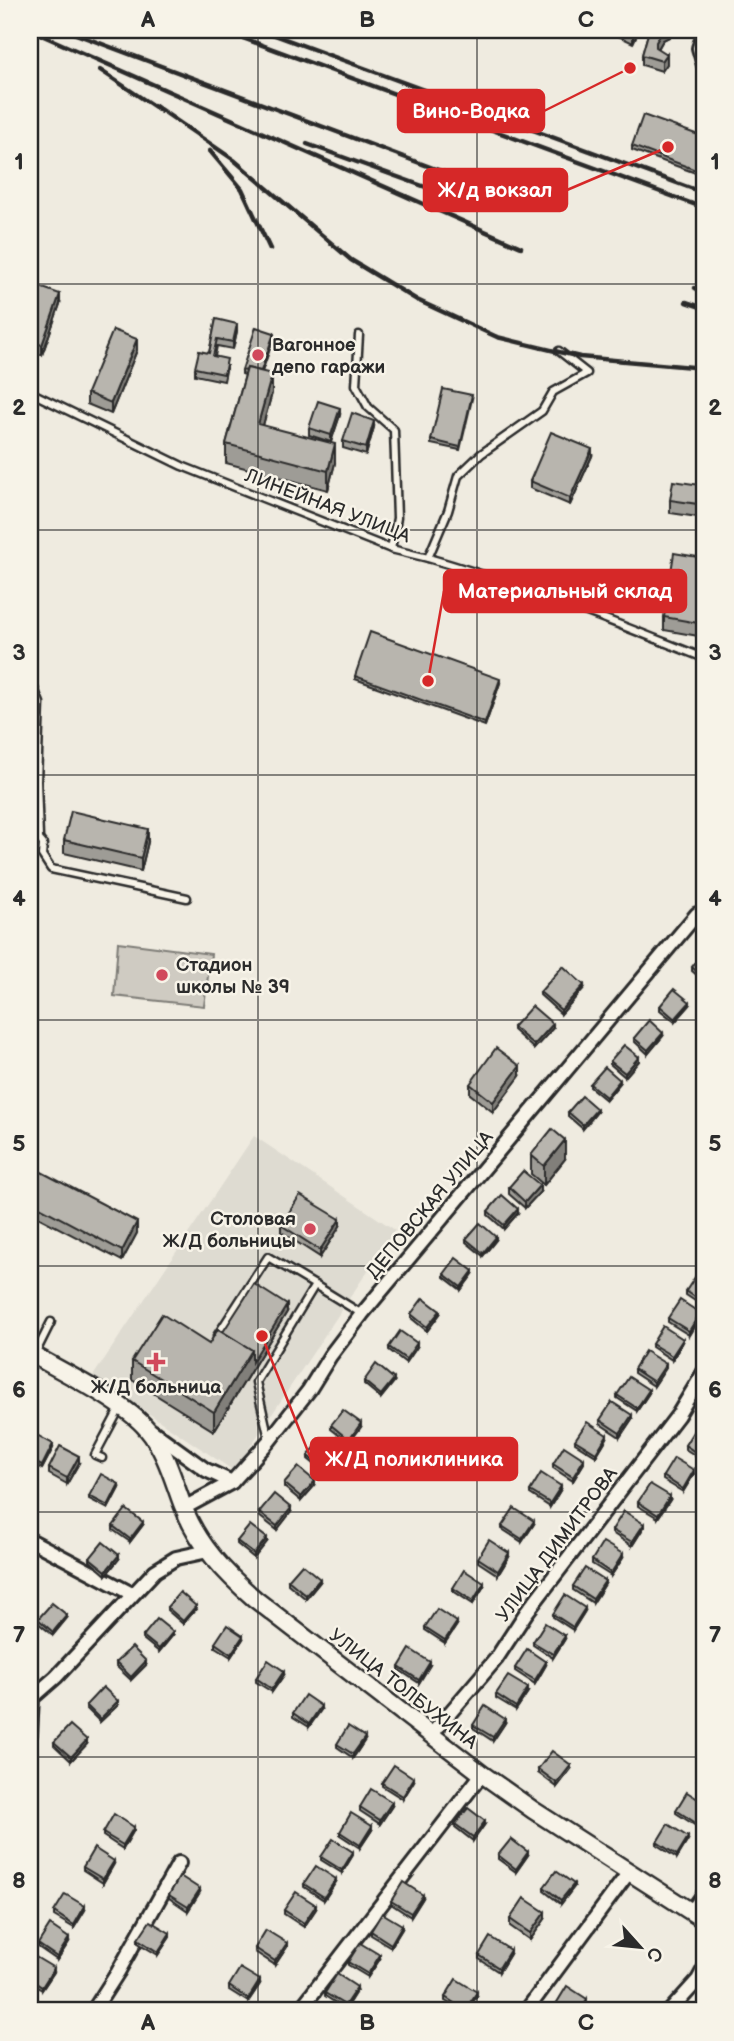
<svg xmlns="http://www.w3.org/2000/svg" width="734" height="2041" font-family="'Balsamiq Sans',sans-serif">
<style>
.built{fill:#dedbd1}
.green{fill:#cfcbc2;stroke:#7d7b76;stroke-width:2}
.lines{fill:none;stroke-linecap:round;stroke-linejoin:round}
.service-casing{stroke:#2b2b2b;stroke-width:11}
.minor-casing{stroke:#2b2b2b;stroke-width:18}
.tertiary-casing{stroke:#2b2b2b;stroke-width:21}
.service{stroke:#f7f3e8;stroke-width:6}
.minor{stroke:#f7f3e8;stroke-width:12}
.tertiary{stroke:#f7f3e8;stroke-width:16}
.rail{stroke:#2b2b2b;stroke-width:4.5}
.wall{fill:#9e9c96;stroke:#2b2b2b;stroke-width:2}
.shaded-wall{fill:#817f7a;stroke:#2b2b2b;stroke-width:2}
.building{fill:#b8b5ae;stroke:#2b2b2b;stroke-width:2}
.grid{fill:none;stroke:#2b2b2b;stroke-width:2;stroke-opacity:0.55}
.poi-dot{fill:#d1495b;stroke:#f7f3e8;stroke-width:2.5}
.labels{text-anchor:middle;stroke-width:5;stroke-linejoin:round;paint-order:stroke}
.poi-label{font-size:19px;font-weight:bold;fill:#2b2b2b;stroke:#f7f3e8;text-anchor:start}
.street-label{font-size:19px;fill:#2b2b2b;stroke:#f7f3e8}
.leader{fill:none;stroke:#d62828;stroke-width:2.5}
.callout-dot{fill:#d62828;stroke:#f7f3e8;stroke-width:2.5}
.callout{fill:#d62828;stroke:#d62828;stroke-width:2.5}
.callout-label{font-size:21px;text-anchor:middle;font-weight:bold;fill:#fff}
.neatline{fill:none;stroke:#2b2b2b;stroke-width:2.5}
.grid-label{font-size:23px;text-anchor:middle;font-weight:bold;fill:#2b2b2b}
</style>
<rect width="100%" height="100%" fill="#efebe0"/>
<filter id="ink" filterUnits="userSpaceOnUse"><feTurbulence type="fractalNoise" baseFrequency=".0143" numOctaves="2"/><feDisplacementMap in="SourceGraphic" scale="14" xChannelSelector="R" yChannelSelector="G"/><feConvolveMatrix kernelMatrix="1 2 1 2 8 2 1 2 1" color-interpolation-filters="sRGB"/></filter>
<g filter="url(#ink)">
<!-- built -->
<polygon class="built" points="254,1136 395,1230 234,1471 93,1376"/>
<!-- green -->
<polygon class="green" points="118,942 211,954 204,1006 114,996"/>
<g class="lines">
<defs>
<g id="service">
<polyline points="359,335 356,385 368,407 394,430 397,518 391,549"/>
<polyline points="30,392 182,466 391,549 428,558 448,511 458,476 481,454 542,411 553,392 587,373 559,351"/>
<path d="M428 558C523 585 613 622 704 658"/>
<polyline points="30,678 40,703 37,781 39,838"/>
<polyline points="30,835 36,836 43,844 42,855 51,869 187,898"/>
<polyline points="30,880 32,881 30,897"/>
<polyline points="217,1336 268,1257 315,1285"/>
<polyline points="35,1354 51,1322"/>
<polyline points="269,1439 256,1382 315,1285 362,1314"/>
<polyline points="102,1458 95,1455 120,1408"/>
</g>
<g id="minor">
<polyline points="704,34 699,48 704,65"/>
<polyline points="152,1431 206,1470 232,1482"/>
<polyline points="184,1508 232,1482 269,1441 309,1390 330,1356 362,1314 697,914"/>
<polyline points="30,1540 132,1594"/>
<polyline points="30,1734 32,1698 56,1677 155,1571 176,1558 208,1551"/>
<polyline points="431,1735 496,1659 526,1613 678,1415 704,1372"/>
<polyline points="692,1911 704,1894"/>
<polyline points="93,2011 118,1972 179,1863"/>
<polyline points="299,2011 482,1774"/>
<polyline points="526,2011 629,1872"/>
<polyline points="670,2011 698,1980 704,1969"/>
</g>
<path id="tertiary" d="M30 1353C61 1371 125 1402 147 1429 166 1451 173 1480 183 1506 198 1545 225 1573 255 1599L482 1774 533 1810 704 1920"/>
</defs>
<!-- service casing -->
<use href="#service" class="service-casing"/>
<!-- minor casing -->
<use href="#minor" class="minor-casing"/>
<!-- tertiary casing -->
<use href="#tertiary" class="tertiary-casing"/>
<!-- service -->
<use href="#service" class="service"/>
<!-- minor -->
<use href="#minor" class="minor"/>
<!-- tertiary -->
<use href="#tertiary" class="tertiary"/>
<!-- rail -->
<g class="rail">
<polyline points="30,30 521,247"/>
<polyline points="65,30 489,189"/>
<polyline points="221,30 704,208"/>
<polyline points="261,30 704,193"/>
<polyline points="100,70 161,111"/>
<polyline points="154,105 234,160 351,260 417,300 497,337 580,357 704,368"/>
<polyline points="307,144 475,205"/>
<polyline points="210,151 242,189 270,249"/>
<polyline points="695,288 704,292"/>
<polyline points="686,302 704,308"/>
</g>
</g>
<!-- wall -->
<g class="wall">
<polygon points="612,30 639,30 633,43 612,33"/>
<polygon points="649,30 677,33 663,40 658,49 667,64 662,71 642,65 642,55"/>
<polygon points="704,137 704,176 632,150 632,146"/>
<polygon points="60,304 42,355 30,351 30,318"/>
<polygon points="216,319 237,331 233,349 217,346 215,356 227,366 224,381 195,375 195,368 209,353"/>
<polygon points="274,337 262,372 272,393 263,425 335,463 328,490 226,463 226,444 245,375 242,374 242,370"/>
<polygon points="137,350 111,414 87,404 87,393"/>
<polygon points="472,399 460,450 431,444 431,440"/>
<polygon points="340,415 331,442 309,435 309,428"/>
<polygon points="374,427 366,455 343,448 343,441"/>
<polygon points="592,456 570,505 530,488 530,481"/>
<polygon points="701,498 698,517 670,513 670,500"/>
<polygon points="704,558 704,637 664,630 664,617"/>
<polygon points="355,676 500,683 485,726 355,679"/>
<polygon points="64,840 148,842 141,871 64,853"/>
<polygon points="704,952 704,981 692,971 692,967"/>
<polygon points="584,988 561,1014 540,995 540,992"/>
<polygon points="690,1005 675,1022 660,1010 660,1006"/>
<polygon points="513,1027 553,1028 534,1049 513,1030"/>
<polygon points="663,1036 648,1054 634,1041 634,1038"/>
<polygon points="610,1061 639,1061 625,1077 610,1064"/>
<polygon points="520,1076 493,1112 470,1094 470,1084"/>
<polygon points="620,1083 606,1100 590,1087 590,1084"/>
<polygon points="568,1112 597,1112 583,1129 568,1116"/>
<polygon points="531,1155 565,1159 544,1185 531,1174"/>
<polygon points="30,1166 137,1233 122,1261 30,1213"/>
<polygon points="509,1187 540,1192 525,1208 509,1194"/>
<polygon points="488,1211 518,1213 504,1229 488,1215"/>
<polygon points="281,1225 340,1226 320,1257 281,1232"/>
<polygon points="466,1239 496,1240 483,1256 466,1242"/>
<polygon points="444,1274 473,1274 461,1290 444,1277"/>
<polygon points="704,1278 704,1307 686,1295 686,1291"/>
<polygon points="287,1312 214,1431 132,1380 132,1361 209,1344 223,1332"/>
<polygon points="411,1314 440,1314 427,1331 411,1318"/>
<polygon points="700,1317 689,1335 668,1322 668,1318"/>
<polygon points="683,1342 672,1360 652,1347 652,1344"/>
<polygon points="389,1347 417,1347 406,1363 389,1350"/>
<polygon points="666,1368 654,1386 634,1373 634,1369"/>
<polygon points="364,1381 394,1382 381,1398 364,1384"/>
<polygon points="649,1393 637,1411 617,1398 617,1395"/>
<polygon points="632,1419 620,1437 600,1424 600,1420"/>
<polygon points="331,1425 361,1427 349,1443 331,1429"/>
<polygon points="704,1432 704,1461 685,1449 685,1445"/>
<polygon points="607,1438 596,1456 575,1443 575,1440"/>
<polygon points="30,1445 53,1448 42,1469 30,1462"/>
<polygon points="308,1456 338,1458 325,1473 308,1459"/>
<polygon points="79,1463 67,1484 49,1474 49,1468"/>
<polygon points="584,1463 573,1481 553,1468 553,1464"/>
<polygon points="694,1474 683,1492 663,1480 663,1476"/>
<polygon points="284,1483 315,1485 301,1501 284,1487"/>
<polygon points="119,1488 108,1509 89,1499 89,1496"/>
<polygon points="561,1489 550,1507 530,1494 530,1491"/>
<polygon points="670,1500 658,1518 638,1506 638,1502"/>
<polygon points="259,1512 291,1512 277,1530 259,1516"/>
<polygon points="534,1524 522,1542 502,1529 502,1526"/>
<polygon points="143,1525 130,1542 113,1530 113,1526"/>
<polygon points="644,1527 632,1546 612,1533 612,1530"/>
<polygon points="237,1541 267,1542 254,1558 237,1544"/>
<polygon points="509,1557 498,1575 478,1562 478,1558"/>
<polygon points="90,1558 119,1559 106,1575 90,1561"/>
<polygon points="623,1558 611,1576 592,1564 592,1560"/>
<polygon points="288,1580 320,1582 306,1599 288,1584"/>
<polygon points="605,1584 593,1603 573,1590 573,1586"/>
<polygon points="484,1586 473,1604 453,1591 453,1588"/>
<polygon points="167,1607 196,1609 183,1624 167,1610"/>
<polygon points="585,1611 573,1630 553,1617 553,1614"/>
<polygon points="67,1618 53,1635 38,1623 38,1619"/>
<polygon points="457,1625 445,1643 425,1630 425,1627"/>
<polygon points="173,1635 159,1652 143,1639 143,1636"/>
<polygon points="243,1639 231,1657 215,1647 215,1643"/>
<polygon points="565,1639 553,1658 533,1645 533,1642"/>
<polygon points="116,1662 146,1665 131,1680 116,1666"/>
<polygon points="430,1665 419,1683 399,1670 399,1667"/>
<polygon points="546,1665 535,1684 515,1671 515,1668"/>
<polygon points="284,1675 272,1692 256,1682 256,1678"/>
<polygon points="528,1692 516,1710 496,1698 496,1694"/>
<polygon points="86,1705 118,1705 100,1722 86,1708"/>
<polygon points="321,1710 309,1727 293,1717 293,1713"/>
<polygon points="505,1723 493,1741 473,1728 473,1725"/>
<polygon points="365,1740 353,1758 337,1747 337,1744"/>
<polygon points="54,1742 87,1744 71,1761 54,1745"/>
<polygon points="704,1768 704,1788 697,1783 697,1780"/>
<polygon points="538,1769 571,1769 557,1787 538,1773"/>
<polygon points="414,1781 403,1799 382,1786 382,1783"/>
<polygon points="704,1803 696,1826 676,1813 676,1810"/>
<polygon points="392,1806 380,1824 360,1811 360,1807"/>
<polygon points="455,1824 485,1824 473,1841 455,1827"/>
<polygon points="134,1830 123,1849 103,1836 103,1833"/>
<polygon points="372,1830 360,1848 340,1835 340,1832"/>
<polygon points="688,1840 677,1858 657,1845 657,1842"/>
<polygon points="353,1855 342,1873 321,1860 321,1857"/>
<polygon points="498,1855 528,1855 516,1872 498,1859"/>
<polygon points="114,1864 103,1883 83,1870 83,1867"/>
<polygon points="336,1882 324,1900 304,1887 304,1884"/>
<polygon points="544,1887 574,1887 561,1904 544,1891"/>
<polygon points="200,1892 188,1911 169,1898 169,1895"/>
<polygon points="423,1898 411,1917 391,1904 391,1901"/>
<polygon points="316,1909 304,1927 284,1914 284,1910"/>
<polygon points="85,1910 74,1928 54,1916 54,1912"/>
<polygon points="510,1919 545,1919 530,1940 510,1926"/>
<polygon points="402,1929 391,1947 371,1935 371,1931"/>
<polygon points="170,1937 158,1955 138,1943 138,1939"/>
<polygon points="69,1942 57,1960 38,1947 38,1944"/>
<polygon points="287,1947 275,1965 255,1952 255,1948"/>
<polygon points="510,1954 499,1972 479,1959 479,1955"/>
<polygon points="380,1959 368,1977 348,1965 348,1962"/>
<polygon points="30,1962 54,1972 42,1990 30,1983"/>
<polygon points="260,1984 248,2002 229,1990 229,1986"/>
<polygon points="357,1990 345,2009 325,1996 325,1993"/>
<polygon points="477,1996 467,2011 462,2011 445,2001 445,1997"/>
<polygon points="587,2003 582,2011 561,2011 556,2008 556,2004"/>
</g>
<!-- shaded-wall -->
<g class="shaded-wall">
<polygon points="636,30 639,30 633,43 633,36"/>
<polygon points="663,30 678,30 677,33 663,40 656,52 656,42"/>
<polygon points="667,54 667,64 662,71 662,61"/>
<polygon points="38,123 38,136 30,155 30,141"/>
<polygon points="60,294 60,304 42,355 42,345"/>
<polygon points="237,324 237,331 233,349 233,342"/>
<polygon points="274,333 274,337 259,379 259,376"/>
<polygon points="137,339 137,350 111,414 111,403"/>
<polygon points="272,374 272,393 258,443 258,424"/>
<polygon points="340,408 340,415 331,442 331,435"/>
<polygon points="374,421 374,427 366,455 366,448"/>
<polygon points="335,444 335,463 328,490 328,471"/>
<polygon points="592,449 592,456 570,505 570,498"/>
<polygon points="701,485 701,498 698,517 698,504"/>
<polygon points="500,679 500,683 485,726 485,723"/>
<polygon points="148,829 148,842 141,871 141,858"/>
<polygon points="584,985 584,988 561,1014 561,1010"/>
<polygon points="690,1002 690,1005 675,1022 675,1019"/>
<polygon points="553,1024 553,1028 534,1049 534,1045"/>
<polygon points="663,1033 663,1036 648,1054 648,1050"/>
<polygon points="639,1057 639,1061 625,1077 625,1073"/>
<polygon points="520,1066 520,1076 493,1112 493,1102"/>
<polygon points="620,1080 620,1083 606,1100 606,1097"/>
<polygon points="597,1109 597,1112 583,1129 583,1125"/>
<polygon points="565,1140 565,1159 544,1185 544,1166"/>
<polygon points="540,1185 540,1192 525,1208 525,1202"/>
<polygon points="518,1209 518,1213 504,1229 504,1225"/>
<polygon points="340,1219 340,1226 320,1257 320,1250"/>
<polygon points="137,1222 137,1233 122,1261 122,1251"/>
<polygon points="496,1237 496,1240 483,1256 483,1253"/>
<polygon points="473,1271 473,1274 461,1290 461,1287"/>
<polygon points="287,1305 287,1312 214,1431 214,1412 252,1350"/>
<polygon points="440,1311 440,1314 427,1331 427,1327"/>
<polygon points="700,1313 700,1317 689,1335 689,1331"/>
<polygon points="683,1339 683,1342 672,1360 672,1356"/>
<polygon points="417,1343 417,1347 406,1363 406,1359"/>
<polygon points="666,1364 666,1368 654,1386 654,1382"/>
<polygon points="394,1379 394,1382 381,1398 381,1395"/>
<polygon points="649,1390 649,1393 637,1411 637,1408"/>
<polygon points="632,1415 632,1419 620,1437 620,1433"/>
<polygon points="361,1423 361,1427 349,1443 349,1440"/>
<polygon points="607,1435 607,1438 596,1456 596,1453"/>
<polygon points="53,1444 53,1448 42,1469 42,1466"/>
<polygon points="338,1455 338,1458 325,1473 325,1470"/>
<polygon points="79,1456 79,1463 67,1484 67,1478"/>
<polygon points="584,1459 584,1463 573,1481 573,1477"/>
<polygon points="694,1470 694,1474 683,1492 683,1489"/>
<polygon points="315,1481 315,1485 301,1501 301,1497"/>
<polygon points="119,1484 119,1488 108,1509 108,1506"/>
<polygon points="561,1486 561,1489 550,1507 550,1503"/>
<polygon points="670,1496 670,1500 658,1518 658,1515"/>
<polygon points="291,1508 291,1512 277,1530 277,1526"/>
<polygon points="534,1521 534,1524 522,1542 522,1539"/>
<polygon points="143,1522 143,1525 130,1542 130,1539"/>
<polygon points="644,1524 644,1527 632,1546 632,1542"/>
<polygon points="267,1538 267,1542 254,1558 254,1554"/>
<polygon points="509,1553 509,1557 498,1575 498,1571"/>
<polygon points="623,1554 623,1558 611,1576 611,1573"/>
<polygon points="119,1555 119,1559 106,1575 106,1571"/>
<polygon points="320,1579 320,1582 306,1599 306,1595"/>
<polygon points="605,1581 605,1584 593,1603 593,1599"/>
<polygon points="484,1583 484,1586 473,1604 473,1601"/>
<polygon points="196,1606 196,1609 183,1624 183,1621"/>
<polygon points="585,1608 585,1611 573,1630 573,1627"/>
<polygon points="67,1615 67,1618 53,1635 53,1632"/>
<polygon points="457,1622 457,1625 445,1643 445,1640"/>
<polygon points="173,1632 173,1635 159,1652 159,1649"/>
<polygon points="243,1636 243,1639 231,1657 231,1654"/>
<polygon points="565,1636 565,1639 553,1658 553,1654"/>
<polygon points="146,1661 146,1665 131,1680 131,1677"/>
<polygon points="430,1662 430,1665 419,1683 419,1680"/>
<polygon points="546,1662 546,1665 535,1684 535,1680"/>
<polygon points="284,1671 284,1675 272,1692 272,1689"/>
<polygon points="528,1688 528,1692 516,1710 516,1707"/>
<polygon points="118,1701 118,1705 100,1722 100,1719"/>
<polygon points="321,1706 321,1710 309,1727 309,1724"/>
<polygon points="505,1719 505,1723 493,1741 493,1737"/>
<polygon points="365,1737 365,1740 353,1758 353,1754"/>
<polygon points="87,1740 87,1744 71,1761 71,1757"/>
<polygon points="571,1765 571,1769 557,1787 557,1783"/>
<polygon points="414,1778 414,1781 403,1799 403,1796"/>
<polygon points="37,1799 37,1802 30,1813 30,1810"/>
<polygon points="392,1802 392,1806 380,1824 380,1820"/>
<polygon points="704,1810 704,1813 696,1826 696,1823"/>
<polygon points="485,1821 485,1824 473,1841 473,1837"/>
<polygon points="372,1826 372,1830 360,1848 360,1845"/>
<polygon points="134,1827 134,1830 123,1849 123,1845"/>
<polygon points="688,1837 688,1840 677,1858 677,1855"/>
<polygon points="353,1852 353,1855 342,1873 342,1870"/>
<polygon points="528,1852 528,1855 516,1872 516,1869"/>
<polygon points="114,1861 114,1864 103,1883 103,1879"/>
<polygon points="336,1879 336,1882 324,1900 324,1897"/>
<polygon points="574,1884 574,1887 561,1904 561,1900"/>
<polygon points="200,1889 200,1892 188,1911 188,1907"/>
<polygon points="423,1895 423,1898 411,1917 411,1913"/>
<polygon points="316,1905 316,1909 304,1927 304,1923"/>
<polygon points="85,1906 85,1910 74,1928 74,1925"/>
<polygon points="545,1912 545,1919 530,1940 530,1933"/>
<polygon points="402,1925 402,1929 391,1947 391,1944"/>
<polygon points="170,1933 170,1937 158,1955 158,1952"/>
<polygon points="69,1938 69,1942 57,1960 57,1957"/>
<polygon points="287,1943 287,1947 275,1965 275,1961"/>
<polygon points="510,1950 510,1954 499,1972 499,1968"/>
<polygon points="380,1955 380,1959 368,1977 368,1974"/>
<polygon points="54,1968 54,1972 42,1990 42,1987"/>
<polygon points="260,1980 260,1984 248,2002 248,1999"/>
<polygon points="357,1987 357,1990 345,2009 345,2005"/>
<polygon points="477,1992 477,1996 467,2011 465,2011"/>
<polygon points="587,1999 587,2003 582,2011 580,2011"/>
</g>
<!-- building -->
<g class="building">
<polygon points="619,30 636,30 633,36"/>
<polygon points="649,30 663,30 656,42 656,47 667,54 662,61 642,55"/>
<polygon points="643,115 704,137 704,173 632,146"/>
<polygon points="30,120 38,123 30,141"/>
<polygon points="40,287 60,294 42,345 30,341 30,318"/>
<polygon points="216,319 237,324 233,342 217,339 213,356 227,359 224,374 195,368 199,351 209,353"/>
<polygon points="256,327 274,333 261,371 247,368 246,371 242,370"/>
<polygon points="113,330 137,339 111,403 87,393"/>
<polygon points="247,368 272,374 258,424 335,444 328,471 226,444"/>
<polygon points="443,389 472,395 460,447 431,440"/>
<polygon points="318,401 340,408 331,435 309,428"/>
<polygon points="352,413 374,421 366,448 343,441"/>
<polygon points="551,432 592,449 570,498 530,481"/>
<polygon points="673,481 701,485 698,504 670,500"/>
<polygon points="674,553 704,558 704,624 664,617"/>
<polygon points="370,632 500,679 485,723 355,676"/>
<polygon points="71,811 148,829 141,858 64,840"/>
<polygon points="704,952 704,978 692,967"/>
<polygon points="563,966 584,985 561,1010 540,992"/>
<polygon points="674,989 690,1002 675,1019 660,1006"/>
<polygon points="532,1006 553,1024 534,1045 513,1027"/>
<polygon points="649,1020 663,1033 648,1050 634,1038"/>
<polygon points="624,1045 639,1057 625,1073 610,1061"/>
<polygon points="496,1048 520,1066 493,1102 470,1084"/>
<polygon points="605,1067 620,1080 606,1097 590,1084"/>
<polygon points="582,1096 597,1109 583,1125 568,1112"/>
<polygon points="552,1129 565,1140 544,1166 531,1155"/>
<polygon points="30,1166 137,1222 122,1251 30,1202"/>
<polygon points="523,1171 540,1185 525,1202 509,1187"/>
<polygon points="300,1195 340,1219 320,1250 281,1225"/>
<polygon points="502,1195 518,1209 504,1225 488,1211"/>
<polygon points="480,1223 496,1237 483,1253 466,1239"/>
<polygon points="456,1258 473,1271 461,1287 444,1274"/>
<polygon points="697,1274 704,1278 704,1303 686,1291"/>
<polygon points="254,1284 287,1305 252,1362 252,1350 223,1332"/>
<polygon points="423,1298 440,1311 427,1327 411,1314"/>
<polygon points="680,1300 700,1313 689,1331 668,1318"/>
<polygon points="162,1314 209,1344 218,1329 252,1350 214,1412 132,1361"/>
<polygon points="663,1326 683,1339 672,1356 652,1344"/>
<polygon points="400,1331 417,1343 406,1359 389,1347"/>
<polygon points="645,1351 666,1364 654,1382 634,1369"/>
<polygon points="376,1364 394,1379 381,1395 364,1381"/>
<polygon points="629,1377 649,1390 637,1408 617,1395"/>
<polygon points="612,1402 632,1415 620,1433 600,1420"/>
<polygon points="343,1410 361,1423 349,1440 331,1425"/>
<polygon points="587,1422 607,1435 596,1453 575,1440"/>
<polygon points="696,1427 704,1432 704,1458 685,1445"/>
<polygon points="35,1434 53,1444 42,1466 30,1459 30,1445"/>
<polygon points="321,1440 338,1455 325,1470 308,1456"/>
<polygon points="60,1446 79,1456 67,1478 49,1468"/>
<polygon points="564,1446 584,1459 573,1477 553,1464"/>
<polygon points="674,1458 694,1470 683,1489 663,1476"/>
<polygon points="298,1467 315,1481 301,1497 284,1483"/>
<polygon points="541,1473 561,1486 550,1503 530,1491"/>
<polygon points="101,1474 119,1484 108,1506 89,1496"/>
<polygon points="650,1484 670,1496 658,1515 638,1502"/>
<polygon points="274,1494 291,1508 277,1526 259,1512"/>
<polygon points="514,1508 534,1521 522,1539 502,1526"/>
<polygon points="126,1509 143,1522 130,1539 113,1526"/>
<polygon points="624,1511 644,1524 632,1542 612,1530"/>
<polygon points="250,1525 267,1538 254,1554 237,1541"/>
<polygon points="489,1540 509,1553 498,1571 478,1558"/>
<polygon points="103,1542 119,1555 106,1571 90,1558"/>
<polygon points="603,1542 623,1554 611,1573 592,1560"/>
<polygon points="302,1564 320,1579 306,1595 288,1580"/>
<polygon points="585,1568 605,1581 593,1599 573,1586"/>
<polygon points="464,1570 484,1583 473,1601 453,1588"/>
<polygon points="180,1592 196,1606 183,1621 167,1607"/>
<polygon points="565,1595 585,1608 573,1627 553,1614"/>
<polygon points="52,1603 67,1615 53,1632 38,1619"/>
<polygon points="437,1609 457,1622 445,1640 425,1627"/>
<polygon points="157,1619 173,1632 159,1649 143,1636"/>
<polygon points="545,1623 565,1636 553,1654 533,1642"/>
<polygon points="227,1625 243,1636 231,1654 215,1643"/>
<polygon points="132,1647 146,1661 131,1677 116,1662"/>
<polygon points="410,1649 430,1662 419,1680 399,1667"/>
<polygon points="527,1649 546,1662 535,1680 515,1668"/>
<polygon points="268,1660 284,1671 272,1689 256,1678"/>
<polygon points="508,1676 528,1688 516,1707 496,1694"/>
<polygon points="103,1687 118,1701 100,1719 86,1705"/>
<polygon points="305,1695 321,1706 309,1724 293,1713"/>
<polygon points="485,1706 505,1719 493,1737 473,1725"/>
<polygon points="70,1725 87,1740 71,1757 54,1742"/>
<polygon points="348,1726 365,1737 353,1754 337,1744"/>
<polygon points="552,1751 571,1765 557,1783 538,1769"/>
<polygon points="394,1765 414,1778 403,1796 382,1783"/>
<polygon points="704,1768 704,1785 697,1780"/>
<polygon points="371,1789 392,1802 380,1820 360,1807"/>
<polygon points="687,1792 704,1803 704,1810 696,1823 676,1810"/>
<polygon points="30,1794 37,1799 30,1810"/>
<polygon points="468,1808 485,1821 473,1837 455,1824"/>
<polygon points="351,1813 372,1826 360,1845 340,1832"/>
<polygon points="114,1814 134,1827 123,1845 103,1833"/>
<polygon points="668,1824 688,1837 677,1855 657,1842"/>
<polygon points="333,1839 353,1852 342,1870 321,1857"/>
<polygon points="511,1839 528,1852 516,1869 498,1855"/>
<polygon points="94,1848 114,1861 103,1879 83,1867"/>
<polygon points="316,1866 336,1879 324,1897 304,1884"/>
<polygon points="556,1871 574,1884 561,1900 544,1887"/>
<polygon points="180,1876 200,1889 188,1907 169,1895"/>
<polygon points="403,1882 423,1895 411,1913 391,1901"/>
<polygon points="296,1892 316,1905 304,1923 284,1910"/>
<polygon points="65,1894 85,1906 74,1925 54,1912"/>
<polygon points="524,1898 545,1912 530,1933 510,1919"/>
<polygon points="382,1913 402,1925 391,1944 371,1931"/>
<polygon points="150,1921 170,1933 158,1952 138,1939"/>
<polygon points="50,1925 69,1938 57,1957 38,1944"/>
<polygon points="266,1930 287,1943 275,1961 255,1948"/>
<polygon points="490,1937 510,1950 499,1968 479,1955"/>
<polygon points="360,1943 380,1955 368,1974 348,1962"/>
<polygon points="34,1956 54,1968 42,1987 30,1979 30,1962"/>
<polygon points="240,1968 260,1980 248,1999 229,1986"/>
<polygon points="337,1974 357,1987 345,2005 325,1993"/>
<polygon points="456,1979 477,1992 465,2010 445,1997"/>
<polygon points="567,1986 587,1999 580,2011 567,2011 556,2004"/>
<polygon points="30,1998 36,2002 30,2011"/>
<polygon points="213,2005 224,2011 209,2011"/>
<polygon points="317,2005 328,2011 313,2011"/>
<polygon points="435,2007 443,2011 432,2011"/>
</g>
</g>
<!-- grid -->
<path class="grid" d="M258 30V2011M477 30V2011M30 284H704M30 530H704M30 775H704M30 1020H704M30 1266H704M30 1512H704M30 1757H704"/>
<!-- markers -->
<g class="poi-dot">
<circle cx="258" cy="355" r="7"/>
<circle cx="162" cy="975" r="7"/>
<circle cx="310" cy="1229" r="7"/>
<path d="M152.5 1351.5h7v7h7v7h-7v7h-7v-7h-7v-7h7z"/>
</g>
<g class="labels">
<!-- poi labels -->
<g class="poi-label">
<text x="272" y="351">Вагонное<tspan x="272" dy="22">депо гаражи</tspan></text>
<text x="176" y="971">Стадион<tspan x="176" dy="22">школы № 39</tspan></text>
<text x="296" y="1225" text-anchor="end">Столовая<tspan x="296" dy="22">Ж/Д больницы</tspan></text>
<text x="156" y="1393" text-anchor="middle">Ж/Д больница</text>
</g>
<!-- street labels -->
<g class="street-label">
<text transform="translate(328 505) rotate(21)" y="7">ЛИНЕЙНАЯ УЛИЦА</text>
<text transform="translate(429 1204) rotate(-50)" y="7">ДЕПОВСКАЯ УЛИЦА</text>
<text transform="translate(556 1544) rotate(-53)" y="7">УЛИЦА ДИМИТРОВА</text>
<text transform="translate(404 1688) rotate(38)" y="7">УЛИЦА ТОЛБУХИНА</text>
</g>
</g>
<!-- callouts -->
<path class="leader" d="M630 68L544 111M668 147L567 190M428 681L444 591M262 1336L311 1459"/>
<g class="callout-dot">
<circle cx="630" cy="68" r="7"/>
<circle cx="668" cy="147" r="7"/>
<circle cx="428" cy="681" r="7"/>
<circle cx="262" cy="1336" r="7"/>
</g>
<g class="callout">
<rect x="398" y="90" width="146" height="42" rx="7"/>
<rect x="424" y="169" width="143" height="42" rx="7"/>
<rect x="444" y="570" width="242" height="42" rx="7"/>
<rect x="311" y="1438" width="206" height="42" rx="7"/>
</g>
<g class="callout-label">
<text x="471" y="118">Вино-Водка</text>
<text x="495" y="197">Ж/д вокзал</text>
<text x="565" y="598">Материальный склад</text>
<text x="414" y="1466">Ж/Д поликлиника</text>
</g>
<!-- margin -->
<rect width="734" height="2041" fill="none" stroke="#f7f3e8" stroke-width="77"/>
<!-- north arrow -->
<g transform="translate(640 1947) rotate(117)" stroke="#f7f3e8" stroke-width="5" paint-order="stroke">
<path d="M0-5L12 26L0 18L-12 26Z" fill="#2b2b2b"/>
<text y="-10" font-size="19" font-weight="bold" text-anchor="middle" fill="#2b2b2b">С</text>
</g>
<rect x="38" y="38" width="658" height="1964" class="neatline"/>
<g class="grid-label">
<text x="148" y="27">A</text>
<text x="367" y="27">B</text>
<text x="586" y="27">C</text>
<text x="19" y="169">1</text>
<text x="715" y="169">1</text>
<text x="19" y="415">2</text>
<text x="715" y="415">2</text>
<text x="19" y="660">3</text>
<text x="715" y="660">3</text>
<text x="19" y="906">4</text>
<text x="715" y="906">4</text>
<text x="19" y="1151">5</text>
<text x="715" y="1151">5</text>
<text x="19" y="1397">6</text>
<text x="715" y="1397">6</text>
<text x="19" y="1642">7</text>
<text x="715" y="1642">7</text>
<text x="19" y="1888">8</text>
<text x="715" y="1888">8</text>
<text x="148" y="2030">A</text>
<text x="367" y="2030">B</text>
<text x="586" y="2030">C</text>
</g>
</svg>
